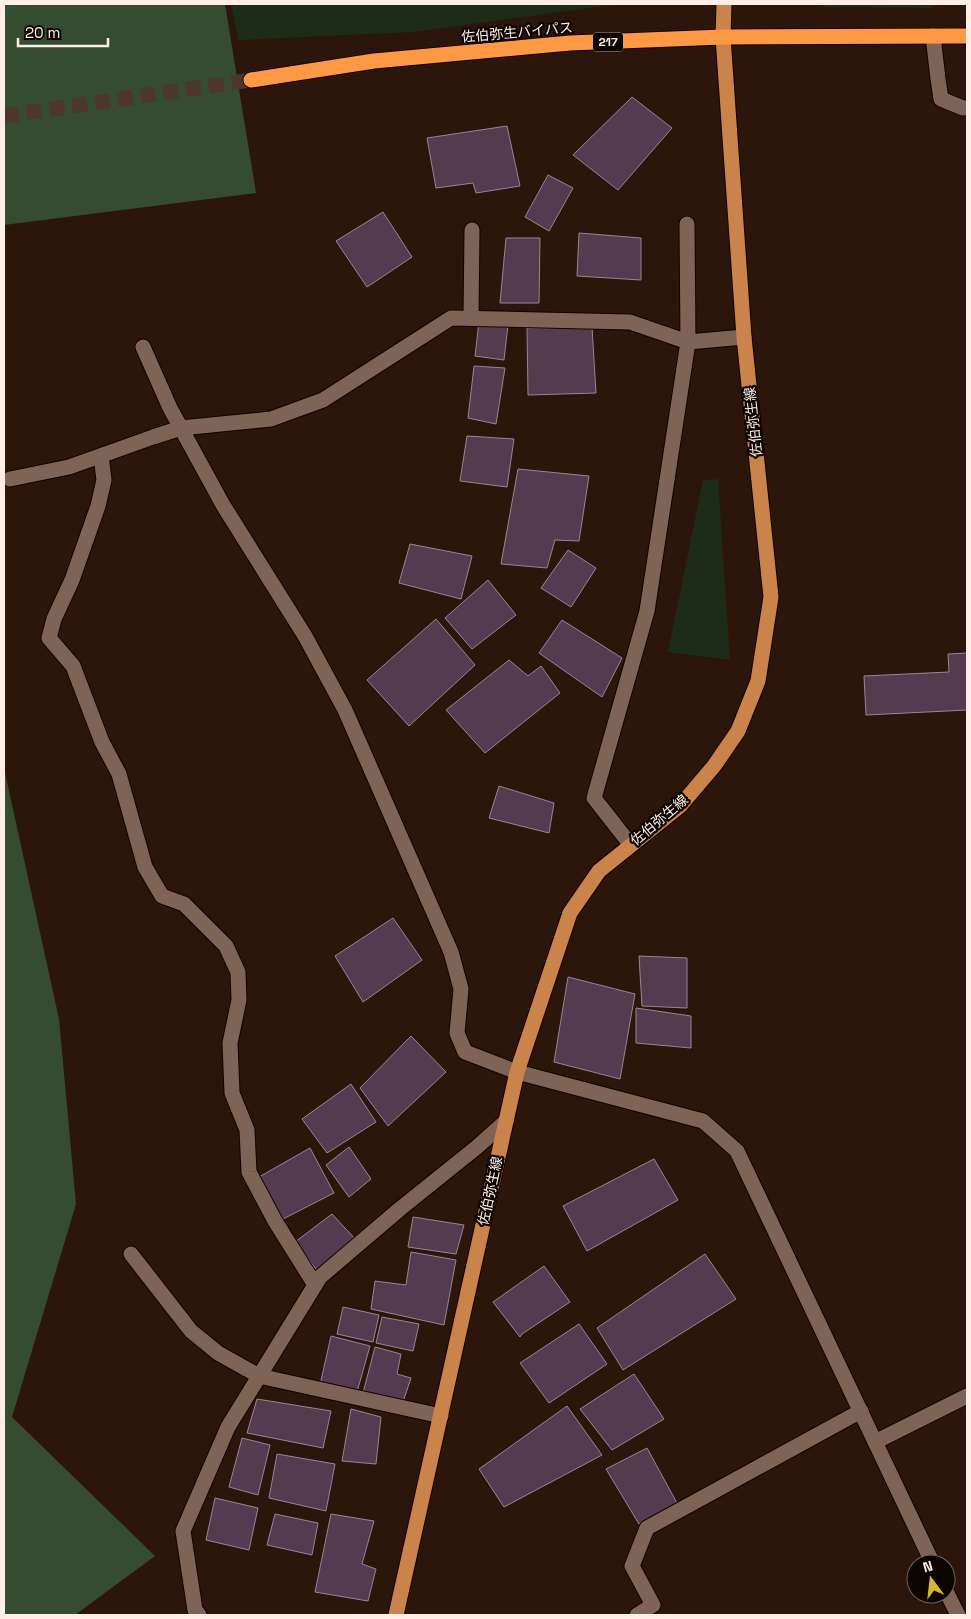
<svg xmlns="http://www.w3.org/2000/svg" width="971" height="1619" font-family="'Space Grotesk','Noto Sans JP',sans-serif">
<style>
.green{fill:#1c2c19}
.forest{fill:#354b32}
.building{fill:#563b50;stroke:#9c8396}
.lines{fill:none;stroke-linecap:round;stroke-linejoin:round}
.highway-tunnel{stroke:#4c362d;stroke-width:15;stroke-dasharray:15 8;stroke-linecap:butt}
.minor-casing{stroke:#130200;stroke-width:17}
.major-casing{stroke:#130200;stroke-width:17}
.highway-casing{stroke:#130200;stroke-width:17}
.minor{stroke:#7e6356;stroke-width:15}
.major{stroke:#ca834b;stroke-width:15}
.highway{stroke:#fd9944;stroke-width:15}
.labels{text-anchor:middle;stroke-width:4.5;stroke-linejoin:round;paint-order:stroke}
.shield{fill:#0d0502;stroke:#b6a8a2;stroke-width:1}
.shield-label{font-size:12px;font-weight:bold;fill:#feeee7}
.street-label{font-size:14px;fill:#feeee7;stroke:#0d0502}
</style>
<rect width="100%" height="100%" fill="#2c160c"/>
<!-- green -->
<g class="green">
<polygon points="231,4 618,4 413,32 238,40"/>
<polygon points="828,4 937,4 930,8 821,7"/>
<polygon points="718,479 730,660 668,652 703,480"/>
</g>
<!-- forest -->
<g class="forest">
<polygon points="4,4 225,4 256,193 4,225"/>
<polygon points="4,768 59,1019 76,1204 12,1417 155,1556 75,1615 4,1615"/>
</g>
<!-- building -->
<g class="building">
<polygon points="632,97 672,128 618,190 573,155"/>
<polygon points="507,126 520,186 476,193 473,183 436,188 427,138"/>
<polygon points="548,175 573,188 549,231 525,217"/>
<polygon points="383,212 412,257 367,287 336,241"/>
<polygon points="579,233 641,238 641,280 577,276"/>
<polygon points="506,238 540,238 539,303 500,303"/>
<polygon points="479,322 508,325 504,360 475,356"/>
<polygon points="592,327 596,393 528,395 527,328"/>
<polygon points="474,366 505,368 496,424 468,418"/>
<polygon points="467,436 514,439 507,487 460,481"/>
<polygon points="518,469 589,476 579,541 555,540 547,568 501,564"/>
<polygon points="410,544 472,556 461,599 399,583"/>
<polygon points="568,550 596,568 571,607 541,588"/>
<polygon points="488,580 516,615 472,649 445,618"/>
<polygon points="436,619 475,665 409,726 367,680"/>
<polygon points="562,620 622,658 602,697 539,653"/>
<polygon points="967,653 967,710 866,715 864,676 949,672 948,654"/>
<polygon points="509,660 528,676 541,666 560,693 485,753 446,710"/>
<polygon points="499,786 554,803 549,833 489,818"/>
<polygon points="393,918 422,960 363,1002 335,956"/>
<polygon points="639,956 687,958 687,1008 642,1006"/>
<polygon points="568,977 635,994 620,1079 554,1062"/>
<polygon points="636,1008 691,1016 691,1048 636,1043"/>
<polygon points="411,1036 446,1072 388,1126 360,1088"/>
<polygon points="351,1084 376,1122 327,1153 302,1119"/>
<polygon points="349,1147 371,1179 349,1197 326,1165"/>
<polygon points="310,1148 334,1193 283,1219 259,1177"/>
<polygon points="654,1159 678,1200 587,1251 563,1206"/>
<polygon points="332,1214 357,1241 319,1273 295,1242"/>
<polygon points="413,1217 464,1225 456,1254 408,1247"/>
<polygon points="411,1252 456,1260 444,1325 371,1309 375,1281 406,1285"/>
<polygon points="705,1254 736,1299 623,1370 597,1328"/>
<polygon points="544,1266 570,1302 522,1334 520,1337 493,1302"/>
<polygon points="343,1307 379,1315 373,1342 337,1334"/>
<polygon points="382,1317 419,1324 413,1351 376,1343"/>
<polygon points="579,1324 607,1364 549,1403 520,1363"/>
<polygon points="331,1336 370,1346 357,1392 320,1385"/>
<polygon points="375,1347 401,1354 397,1374 411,1378 403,1402 363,1393"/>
<polygon points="634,1374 664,1419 612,1450 580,1409"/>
<polygon points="257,1399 331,1411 323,1448 247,1433"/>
<polygon points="567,1406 602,1455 504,1507 479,1469"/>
<polygon points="351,1409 381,1417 376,1464 342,1461"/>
<polygon points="242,1438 270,1445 258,1495 229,1487"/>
<polygon points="647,1448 677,1503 639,1524 606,1469"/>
<polygon points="277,1454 335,1464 326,1511 269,1498"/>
<polygon points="215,1498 258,1508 249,1550 206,1540"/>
<polygon points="275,1514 318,1523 312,1555 267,1545"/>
<polygon points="331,1514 374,1521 362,1564 376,1569 368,1601 315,1592"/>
</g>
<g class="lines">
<!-- highway-tunnel -->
<polyline class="highway-tunnel" points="4,116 251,80"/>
<defs>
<g id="minor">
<polyline points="933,36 938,79 941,99 963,108 967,108"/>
<polyline points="471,318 472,230"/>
<polyline points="143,347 170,408 223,505 305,636 345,710 451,952 461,989 457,1033 465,1052 517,1072 703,1121 737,1151 933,1564"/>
<polyline points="101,456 104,480 98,506 72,580 54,619 49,638 73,666 102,742 119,774 145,867 162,896 184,904 226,946 238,972 239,1000 230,1043 232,1093 247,1130 249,1172 275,1221 315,1285"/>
<polyline points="10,479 69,467 153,437 181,428 271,419 323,400 451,318 630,322 688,342 687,224"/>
<polyline points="630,844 594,798 647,611 688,342 744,337"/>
<polyline points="131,1254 191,1331 218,1353 259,1376 441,1416"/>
<polyline points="875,1442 967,1396"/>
<polyline points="946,1591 958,1615"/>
<polyline points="199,1615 195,1610 183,1531 228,1427 320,1277 401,1208 477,1147 506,1121"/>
<polyline points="637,1615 653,1605 632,1566 647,1528 861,1411"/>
</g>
<polyline id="major" points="396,1615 517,1072 570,913 599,871 680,806 714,766 738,731 758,681 771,597 744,337 723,37 724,4"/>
<polyline id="highway" points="251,80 374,61 570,43 723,37 967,36"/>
</defs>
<!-- minor casing -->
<use href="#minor" class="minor-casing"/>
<!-- major casing -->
<use href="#major" class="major-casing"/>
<!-- highway casing -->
<use href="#highway" class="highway-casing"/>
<!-- minor -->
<use href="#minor" class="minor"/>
<!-- major -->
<use href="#major" class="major"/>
<!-- highway -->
<use href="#highway" class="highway"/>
</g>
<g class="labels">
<!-- shield labels -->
<rect class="shield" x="593" y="32.5" width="30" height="19" rx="4"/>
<g class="shield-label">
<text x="608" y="46">217</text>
</g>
<!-- street labels -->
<g class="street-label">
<text transform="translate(517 32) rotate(-5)" y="5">佐伯弥生バイパス</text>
<text transform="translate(753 422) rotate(-96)" y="5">佐伯弥生線</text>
<text transform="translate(659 820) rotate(-40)" y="5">佐伯弥生線</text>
<text transform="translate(490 1191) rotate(-78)" y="5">佐伯弥生線</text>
</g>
</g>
<!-- border -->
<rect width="971" height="1619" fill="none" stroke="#feeee7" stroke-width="10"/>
<!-- north arrow -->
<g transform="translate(931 1579) rotate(345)"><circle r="24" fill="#0d0502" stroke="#6d625e"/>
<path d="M0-4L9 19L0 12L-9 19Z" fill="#d5b535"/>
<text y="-8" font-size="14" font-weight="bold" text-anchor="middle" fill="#feeee7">N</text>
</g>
<!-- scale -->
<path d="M18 38v8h90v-8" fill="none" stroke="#feeee7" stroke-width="2.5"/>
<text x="25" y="38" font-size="15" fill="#feeee7" stroke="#0d0502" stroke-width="4" paint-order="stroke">20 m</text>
</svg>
